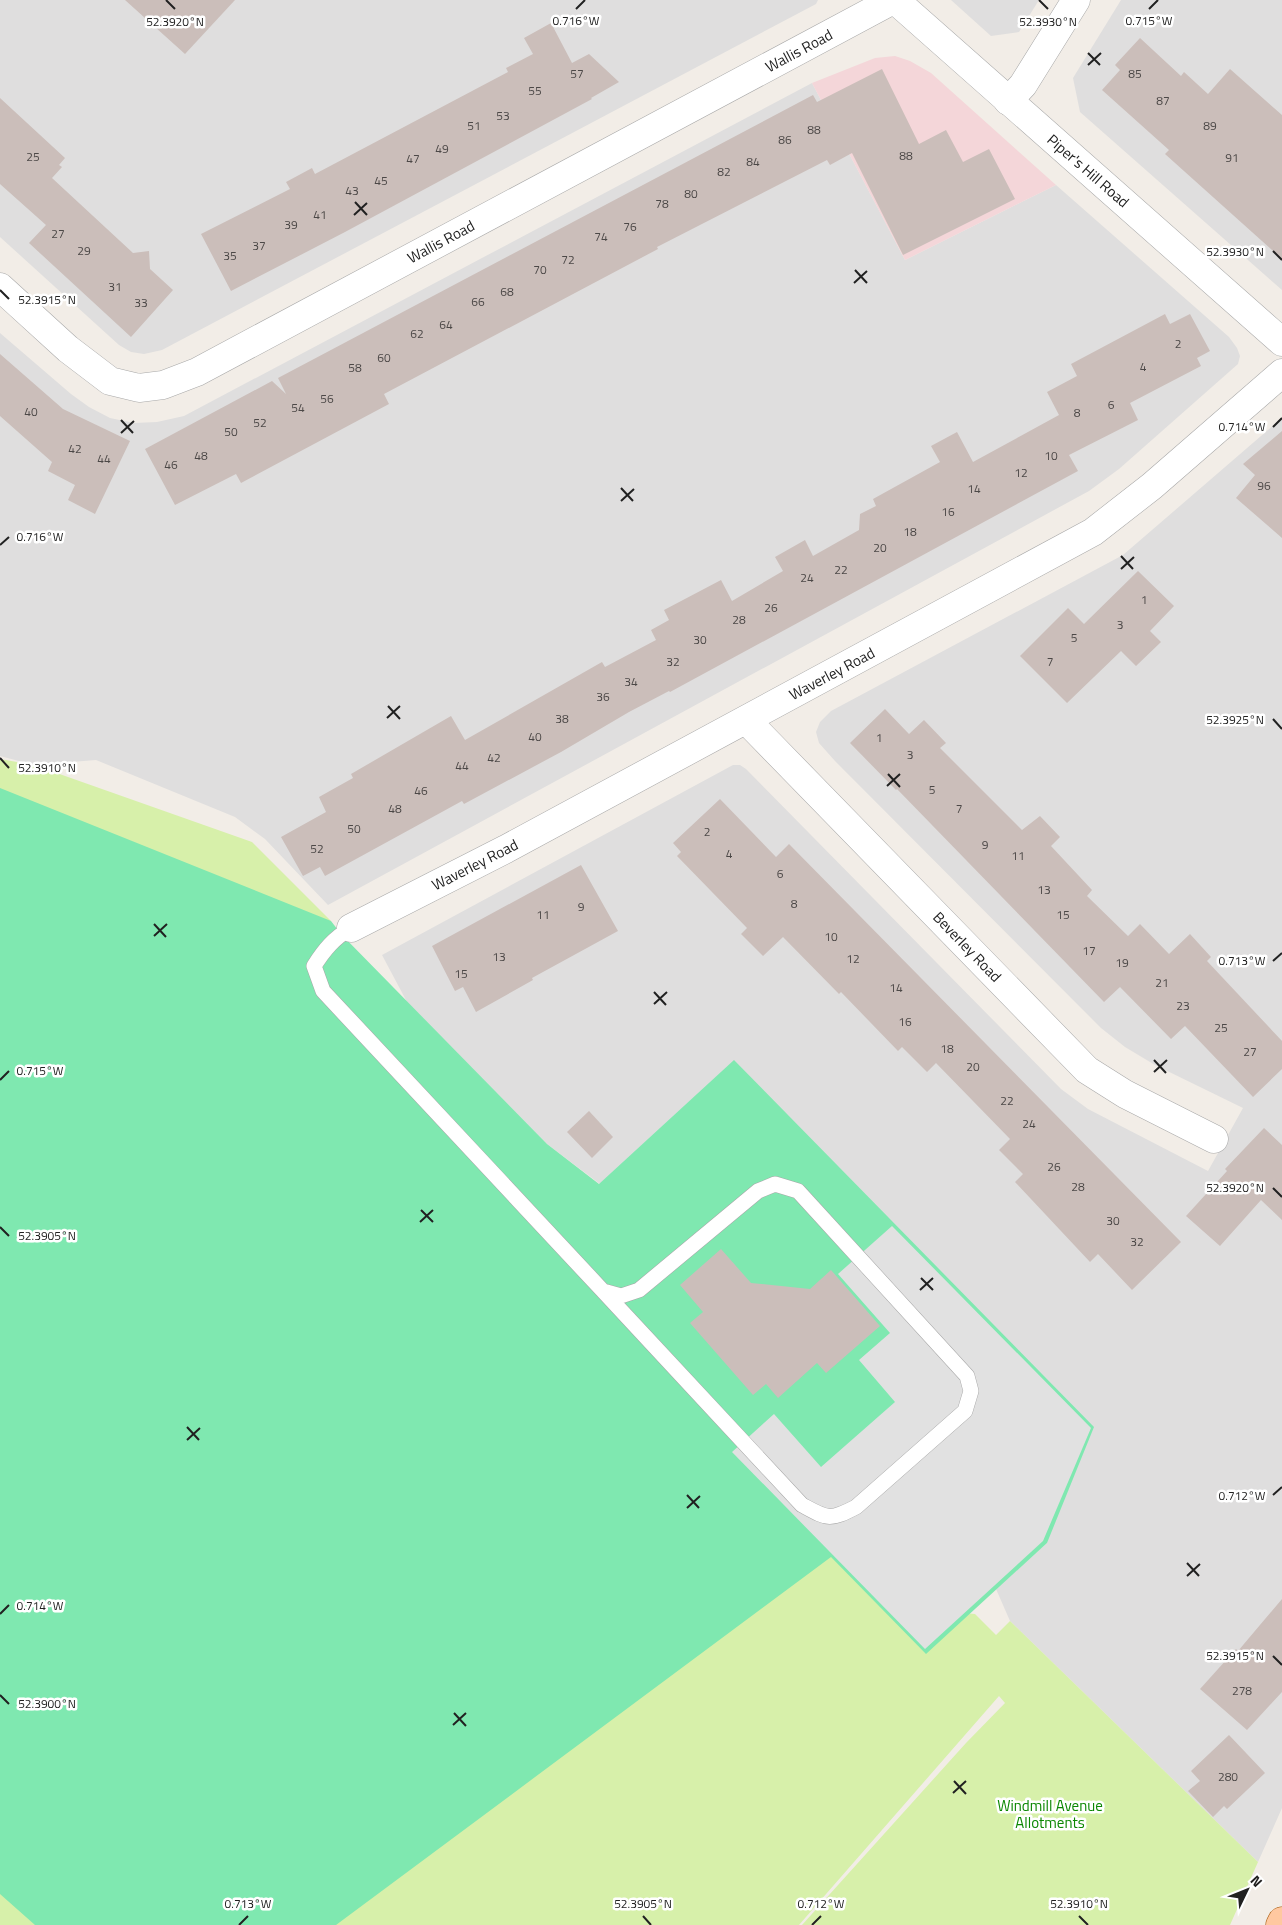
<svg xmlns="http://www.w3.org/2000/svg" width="1282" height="1925" font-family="'Titillium Web',sans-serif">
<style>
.residential{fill:#dfdede}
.commercial{fill:#f4d6d9}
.grass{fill:#d7f0aa}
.pitch{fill:#7fe8b0}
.parking{fill:#e1e1e1}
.building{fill:#cbbeba}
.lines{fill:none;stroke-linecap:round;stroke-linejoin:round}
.service-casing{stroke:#a8a8a8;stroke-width:16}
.minor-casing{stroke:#a8a8a8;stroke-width:29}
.primary-casing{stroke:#9f5200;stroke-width:29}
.service{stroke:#fff;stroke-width:15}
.minor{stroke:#fff;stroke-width:28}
.primary{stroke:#ffc8a0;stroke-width:28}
.ticks{fill:none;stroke:#212121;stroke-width:2}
.labels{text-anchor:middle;stroke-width:5;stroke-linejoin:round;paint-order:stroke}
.number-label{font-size:12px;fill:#4c4847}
.street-label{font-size:15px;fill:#212121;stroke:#fff}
.park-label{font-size:15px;fill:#0b8702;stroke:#fff}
.ticks-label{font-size:12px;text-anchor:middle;fill:#212121;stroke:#fff;stroke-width:5;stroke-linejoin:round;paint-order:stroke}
</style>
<rect width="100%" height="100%" fill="#f2ede7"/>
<!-- residential -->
<g class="residential">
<polygon points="0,0 818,0 816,4 162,350 144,354 131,352 119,345 0,237"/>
<polygon points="951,0 1039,0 1019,32 991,36"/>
<polygon points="1121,0 1282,0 1282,290 1080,112 1073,78"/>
<polygon points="812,83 905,260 1056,185 1229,337 1237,348 1240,356 1238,364 1119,469 1089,491 328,905 265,839 235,817 96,760 34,765 0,756 0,333 71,394 89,407 110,418 134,423 157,422 184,416"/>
<polygon points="1282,418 1282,1808 1258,1862 1010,1621 996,1589 1047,1543 734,1061 600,1184 547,1144 407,1002 382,955 733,765 740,765 746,769 1061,1089 1088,1109 1208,1171 1243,1108 1155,1065 1125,1047 1101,1028 835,761 819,743 816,732 820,722 831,711 1123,555"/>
</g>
<!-- commercial -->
<polygon class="commercial" points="895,56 910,61 931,73 1056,185 905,260 812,83 875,58"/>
<!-- grass -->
<polygon class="grass" points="0,759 34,765 252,842 331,921 279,964 964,1613 975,1614 996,1635 1010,1621 1258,1862 1230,1925 802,1925 966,1743 1005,1703 999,1696 799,1925 0,1925"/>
<!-- pitch -->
<polygon class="pitch" points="0,788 331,921 341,934 547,1144 599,1184 734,1060 1094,1427 1047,1543 926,1654 831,1557 336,1925 35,1925 0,1894"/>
<!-- parking -->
<polygon class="parking" points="892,1226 1091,1428 1043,1541 925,1649 732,1452 774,1414 821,1467 895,1402 859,1360 890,1333 838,1274"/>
<!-- building -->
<g class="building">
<polygon points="125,0 235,0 185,54"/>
<polygon points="551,23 572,63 589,54 619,82 591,98 592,99 345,232 231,291 201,234 290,189 286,182 312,168 315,174 508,72 506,68 533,54 524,38"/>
<polygon points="1140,38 1181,76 1184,72 1208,94 1230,69 1282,115 1282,259 1165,154 1169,150 1102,90 1120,70 1115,65"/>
<polygon points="882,69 919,144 946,130 963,162 989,149 1015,199 903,255 852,153 830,165 827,160 657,247 658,249 384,394 389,404 344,428 241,483 236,474 175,505 145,449 272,381 286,394 278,378 813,95 817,102"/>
<polygon points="0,98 65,158 59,165 62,167 52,178 133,253 149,251 150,269 173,290 131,337 29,243 46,225 0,184"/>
<polygon points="1165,314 1170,324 1190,314 1210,351 1197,358 1201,366 1130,403 1138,420 1069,455 1078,471 670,692 669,691 629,712 561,752 464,804 462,801 325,876 320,867 303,876 281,837 326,812 319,797 353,778 351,774 451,716 465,740 602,662 605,667 656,640 651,630 669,620 664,610 721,580 732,601 783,571 775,557 805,540 813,556 859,530 860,514 876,506 873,499 940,462 931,446 957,432 973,462 1059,415 1047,392 1077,376 1071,364"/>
<polygon points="0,354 63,409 130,441 95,514 68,500 75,485 48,471 52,462 0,416"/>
<polygon points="1282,431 1282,538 1236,498 1255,475 1243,464"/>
<polygon points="1138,571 1174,606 1150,631 1161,642 1136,666 1121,651 1067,703 1020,656 1068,608 1084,624"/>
<polygon points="885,709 909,734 924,720 946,743 940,748 1022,830 1040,816 1060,837 1051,846 1092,890 1087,896 1128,936 1140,924 1169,954 1190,934 1211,957 1207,961 1282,1041 1282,1069 1253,1097 1185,1026 1171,1039 1120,987 1104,1002 897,789 896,790 850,743"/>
<polygon points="720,799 776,857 789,844 1181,1242 1132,1290 1098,1254 1090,1262 1015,1182 1023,1174 999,1150 1010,1139 936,1063 927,1072 902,1047 898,1051 841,992 839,994 783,937 763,956 741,934 747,928 677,856 681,852 673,843"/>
<polygon points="581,865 618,931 532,978 533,980 476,1012 463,987 455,991 432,946"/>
<polygon points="589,1111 613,1137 592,1158 567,1132"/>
<polygon points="1264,1128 1282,1145 1282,1220 1261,1200 1220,1246 1186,1216 1227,1171 1225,1169"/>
<polygon points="721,1249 751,1283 810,1289 831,1270 880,1326 826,1373 817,1363 778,1398 766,1384 753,1395 690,1323 703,1312 680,1285"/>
<polygon points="1282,1599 1282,1692 1247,1730 1200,1689 1236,1649 1238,1651"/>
<polygon points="1229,1735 1265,1773 1227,1809 1224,1806 1213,1817 1188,1791 1200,1781 1191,1771"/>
</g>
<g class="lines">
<defs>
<path id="service" d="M351 928C334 938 324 950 314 966L323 991 603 1291 621 1296 639 1290 758 1191 775 1184 798 1191 967 1376 971 1391 965 1411 856 1507C829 1521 828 1519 802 1505L603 1291"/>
<g id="minor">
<polyline points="895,0 1282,342"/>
<polyline points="1008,101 1023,85 1076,0"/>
<polyline points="0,287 68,349 110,381 139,388 163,385 197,372 893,0"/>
<polyline points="746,720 1087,1070 1125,1094 1214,1139"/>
<polyline points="351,928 506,849 1093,532 1152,486 1282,373"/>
</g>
<polyline id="primary" points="1280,1925 1282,1921"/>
</defs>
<!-- service casing -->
<use href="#service" class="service-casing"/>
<!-- minor casing -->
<use href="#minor" class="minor-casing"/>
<!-- primary casing -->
<use href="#primary" class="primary-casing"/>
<!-- service -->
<use href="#service" class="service"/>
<!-- minor -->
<use href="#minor" class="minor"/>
<!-- primary -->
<use href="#primary" class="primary"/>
</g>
<!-- ticks -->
<path class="ticks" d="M166 0 175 9M1039 0 1048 9M576 9 585 0M1149 9 1158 0M1088 53 1100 65M1088 65 1101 53M355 202 367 215M354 215 367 203M1273 251 1282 260M855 270 867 283M854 283 867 271M0 290 9 299M121 420 133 433M1273 427 1282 418M121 433 134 421M621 488 633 501M621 501 634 489M0 545 9 537M1121 556 1133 569M1121 569 1134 557M388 706 400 719M387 718 400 706M1273 719 1282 729M0 758 9 768M888 774 900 787M887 786 900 774M154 924 166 937M154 936 167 924M1273 961 1282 953M654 992 666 1005M654 1004 667 992M1154 1060 1166 1073M1154 1072 1167 1060M0 1080 9 1071M1273 1188 1282 1197M421 1210 433 1222M420 1222 433 1210M0 1227 9 1236M921 1278 933 1290M920 1290 933 1278M187 1427 199 1440M187 1440 200 1428M687 1495 699 1508M1273 1495 1282 1487M687 1508 700 1496M1187 1563 1199 1576M1187 1576 1200 1564M0 1614 9 1605M1273 1656 1282 1665M0 1695 9 1704M454 1713 466 1726M453 1725 466 1713M954 1781 966 1794M953 1793 966 1781M643 1916 651 1925M1079 1916 1088 1925M239 1925 248 1916M812 1925 821 1916"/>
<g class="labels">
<!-- number labels -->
<g class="number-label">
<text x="577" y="78">57</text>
<text x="1135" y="78">85</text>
<text x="535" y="95">55</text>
<text x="1163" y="105">87</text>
<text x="503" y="120">53</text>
<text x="474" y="130">51</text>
<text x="1210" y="130">89</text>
<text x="814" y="134">88</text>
<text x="785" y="144">86</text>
<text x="442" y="153">49</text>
<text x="906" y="160">88</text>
<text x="33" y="161">25</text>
<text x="1232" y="162">91</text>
<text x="413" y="163">47</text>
<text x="753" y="166">84</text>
<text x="724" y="176">82</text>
<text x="381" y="185">45</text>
<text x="352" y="195">43</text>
<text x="691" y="198">80</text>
<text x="662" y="208">78</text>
<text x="320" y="219">41</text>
<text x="291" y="229">39</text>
<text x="630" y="231">76</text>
<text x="58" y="238">27</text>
<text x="601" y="241">74</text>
<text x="259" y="250">37</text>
<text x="84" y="255">29</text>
<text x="230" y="260">35</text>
<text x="568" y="264">72</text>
<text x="540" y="274">70</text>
<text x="115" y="291">31</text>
<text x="507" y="296">68</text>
<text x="478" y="306">66</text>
<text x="141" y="307">33</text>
<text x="446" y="329">64</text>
<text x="417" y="338">62</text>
<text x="1178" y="348">2</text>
<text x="384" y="362">60</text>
<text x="1143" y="371">4</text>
<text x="355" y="372">58</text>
<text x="327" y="403">56</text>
<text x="1111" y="409">6</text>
<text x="298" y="412">54</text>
<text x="31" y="416">40</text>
<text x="1077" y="417">8</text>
<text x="260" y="427">52</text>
<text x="231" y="436">50</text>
<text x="75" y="453">42</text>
<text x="201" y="460">48</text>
<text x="1051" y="460">10</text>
<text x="104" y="463">44</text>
<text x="171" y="469">46</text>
<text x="1021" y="477">12</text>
<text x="1264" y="490">96</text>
<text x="974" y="493">14</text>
<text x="948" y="516">16</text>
<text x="910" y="536">18</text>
<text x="880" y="552">20</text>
<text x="841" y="574">22</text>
<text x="807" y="582">24</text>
<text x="1144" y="604">1</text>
<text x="771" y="612">26</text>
<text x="739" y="624">28</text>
<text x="1120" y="629">3</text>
<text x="1074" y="642">5</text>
<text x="700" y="644">30</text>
<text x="673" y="666">32</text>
<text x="1050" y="666">7</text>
<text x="631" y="686">34</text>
<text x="603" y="701">36</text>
<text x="562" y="723">38</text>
<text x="535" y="741">40</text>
<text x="879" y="742">1</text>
<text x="910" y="759">3</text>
<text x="494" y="762">42</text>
<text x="462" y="770">44</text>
<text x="932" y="794">5</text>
<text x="421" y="795">46</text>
<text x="395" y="813">48</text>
<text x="959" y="813">7</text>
<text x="354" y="833">50</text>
<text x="707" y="836">2</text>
<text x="985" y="849">9</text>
<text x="317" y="853">52</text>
<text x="729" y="858">4</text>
<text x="1018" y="860">11</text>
<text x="780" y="878">6</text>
<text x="1044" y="894">13</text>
<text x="794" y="908">8</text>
<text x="581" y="911">9</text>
<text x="543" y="919">11</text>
<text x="1063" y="919">15</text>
<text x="831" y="941">10</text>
<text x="1089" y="955">17</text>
<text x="499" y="961">13</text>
<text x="853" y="963">12</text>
<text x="1122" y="967">19</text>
<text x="461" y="978">15</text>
<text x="1162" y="987">21</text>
<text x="896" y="992">14</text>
<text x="1183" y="1010">23</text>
<text x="905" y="1026">16</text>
<text x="1221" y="1032">25</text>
<text x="947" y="1053">18</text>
<text x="1250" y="1056">27</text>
<text x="973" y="1071">20</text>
<text x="1007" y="1105">22</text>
<text x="1029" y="1128">24</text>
<text x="1054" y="1171">26</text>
<text x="1078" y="1191">28</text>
<text x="1113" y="1225">30</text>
<text x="1137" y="1246">32</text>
<text x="1242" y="1695">278</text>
<text x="1228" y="1781">280</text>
</g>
<!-- street labels -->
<g class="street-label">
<text transform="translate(799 51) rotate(-28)" y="5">Wallis Road</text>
<text transform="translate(1088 171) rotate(41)" y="5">Piper's Hill Road</text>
<text transform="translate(441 242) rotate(-28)" y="5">Wallis Road</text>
<text transform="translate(832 674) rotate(-28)" y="5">Waverley Road</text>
<text transform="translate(475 865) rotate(-27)" y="5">Waverley Road</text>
<text transform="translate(967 947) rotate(46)" y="5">Beverley Road</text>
</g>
<!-- park labels -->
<g class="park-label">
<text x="1050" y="1811">Windmill Avenue<tspan x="1050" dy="17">Allotments</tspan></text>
</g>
</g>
<g class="ticks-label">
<text x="576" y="25">0.716°W</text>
<text x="1149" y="25">0.715°W</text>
<text x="175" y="26">52.3920°N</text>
<text x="1048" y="26">52.3930°N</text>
<text x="1235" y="256">52.3930°N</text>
<text x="47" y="304">52.3915°N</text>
<text x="1242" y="431">0.714°W</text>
<text x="40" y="541">0.716°W</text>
<text x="1235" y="724">52.3925°N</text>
<text x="47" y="772">52.3910°N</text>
<text x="1242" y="965">0.713°W</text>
<text x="40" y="1075">0.715°W</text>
<text x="1235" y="1192">52.3920°N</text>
<text x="47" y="1240">52.3905°N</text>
<text x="1242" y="1500">0.712°W</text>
<text x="40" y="1610">0.714°W</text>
<text x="1235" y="1660">52.3915°N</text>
<text x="47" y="1708">52.3900°N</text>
<text x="643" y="1908">52.3905°N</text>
<text x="1079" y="1908">52.3910°N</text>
<text x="248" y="1908">0.713°W</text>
<text x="821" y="1908">0.712°W</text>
</g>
<!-- north arrow -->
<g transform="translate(1247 1890) rotate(47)" stroke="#ffffff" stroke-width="4" paint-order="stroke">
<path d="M0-4L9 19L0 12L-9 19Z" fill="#212121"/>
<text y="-8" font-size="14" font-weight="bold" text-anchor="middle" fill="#212121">N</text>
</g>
</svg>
